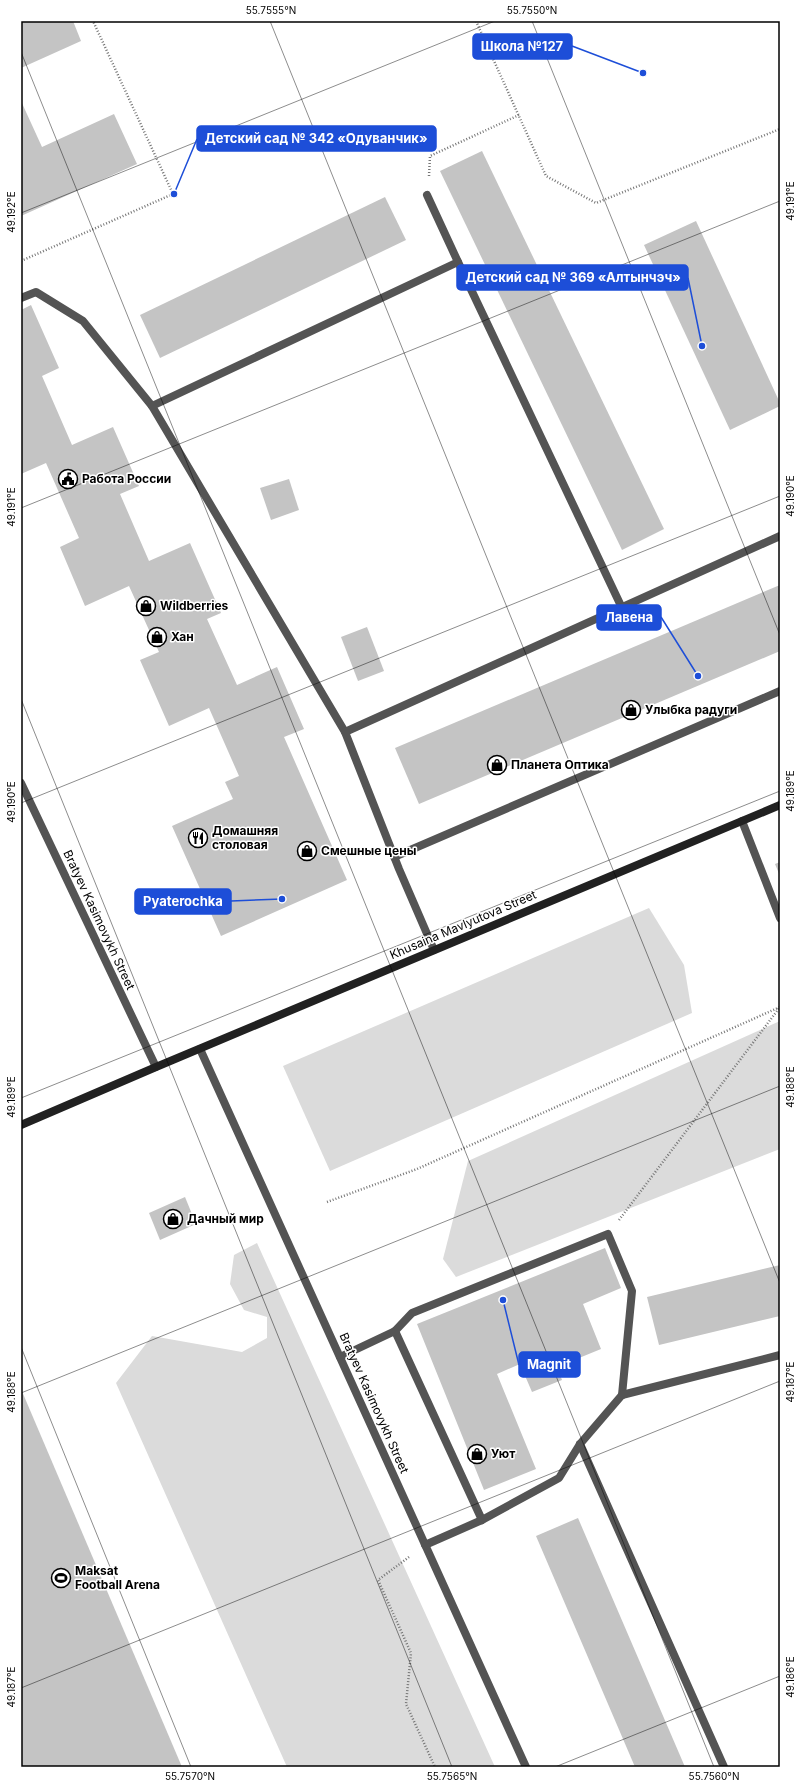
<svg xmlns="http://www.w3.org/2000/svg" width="801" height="1788" font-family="Inter,sans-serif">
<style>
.green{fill:#dbdbdb}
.building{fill:#c4c4c4}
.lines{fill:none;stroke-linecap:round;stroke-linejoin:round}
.path{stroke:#767676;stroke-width:2.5;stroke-dasharray:1 2;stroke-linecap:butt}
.lane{stroke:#545454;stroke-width:8}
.street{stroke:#545454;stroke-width:8}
.secondary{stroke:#212121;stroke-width:8}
.ticks{fill:none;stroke:#000;stroke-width:1;stroke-opacity:0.45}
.labels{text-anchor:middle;stroke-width:3;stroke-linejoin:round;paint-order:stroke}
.poi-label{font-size:12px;font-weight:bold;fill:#000;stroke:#fff;text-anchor:start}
.street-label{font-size:12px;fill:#000;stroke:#fff}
.leader{fill:none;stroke:#1d4ed8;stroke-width:1.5}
.callout-dot{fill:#1d4ed8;stroke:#fff;stroke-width:1.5}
.callout{fill:#1d4ed8;stroke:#1d4ed8;stroke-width:1.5}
.callout-label{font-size:13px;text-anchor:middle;font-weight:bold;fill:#fff}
.neatline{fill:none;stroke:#000;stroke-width:1.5}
.ticks-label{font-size:10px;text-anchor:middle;fill:#000}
</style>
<rect width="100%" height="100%" fill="#fff"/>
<g class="green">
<polygon points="649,908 684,965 692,1013 330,1171 283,1066"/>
<polygon points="780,1021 780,1149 456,1277 443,1259 468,1161"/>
<polygon points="257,1243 495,1767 287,1767 116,1383 152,1336 242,1352 267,1338 267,1317 244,1310 230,1284 234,1255"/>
</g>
<g class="building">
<polygon points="21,21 73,21 81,41 21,68"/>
<polygon points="21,101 42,147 114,114 137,164 21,216"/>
<polygon points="482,151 664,529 622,550 440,171"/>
<polygon points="385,197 406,240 160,358 140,315"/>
<polygon points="696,221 780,403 780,406 730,430 644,245"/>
<polygon points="31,305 59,368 42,376 72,445 113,427 139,486 120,494 149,561 190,543 221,613 207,619 237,685 277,667 304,729 284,737 347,880 221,936 172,826 233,799 225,782 239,776 209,708 169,726 140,660 159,652 129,586 85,606 60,547 79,538 46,463 21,474 21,310"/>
<polygon points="289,479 299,510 271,520 260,488"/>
<polygon points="780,585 780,651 419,804 395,748"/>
<polygon points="367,627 384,671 358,681 341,637"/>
<polygon points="780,862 780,876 775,864"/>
<polygon points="185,1197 196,1224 160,1240 149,1213"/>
<polygon points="605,1248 621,1288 583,1304 601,1349 557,1367 562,1380 532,1392 520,1364 497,1374 536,1469 484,1490 417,1324"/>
<polygon points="780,1265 780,1316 659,1345 647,1297"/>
<polygon points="21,1389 182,1767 21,1767"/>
<polygon points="578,1518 596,1560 685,1767 635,1767 536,1536"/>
</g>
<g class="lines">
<g class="path">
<polyline points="476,21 546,176 596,203 780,129"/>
<polyline points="429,176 430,156 519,115"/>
<polyline points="21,261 173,194 93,21"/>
<polyline points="327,1202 417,1169 780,1007"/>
<polyline points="619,1220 780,1007"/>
<polyline points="409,1557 378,1580 411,1653 406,1704 435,1767"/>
</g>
<g class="lane">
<polyline points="427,195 458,262"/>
<polyline points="21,298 36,292 83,321 152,406"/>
<polyline points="345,732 152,406 458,262 622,608"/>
<polyline points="742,821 780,918"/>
<polyline points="394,857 780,691"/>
<polyline points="434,950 399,869 345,732 780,536"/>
<polyline points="395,1331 482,1520"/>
<polyline points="340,1357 395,1331 412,1313 608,1234 632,1291 622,1395"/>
<polyline points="580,1444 724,1767"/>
<polyline points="425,1545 482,1520 559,1478 580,1444 622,1395 780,1355"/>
</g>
<g class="street">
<polyline points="21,783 156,1067"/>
<polyline points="200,1049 526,1767"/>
</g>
<polyline class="secondary" points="21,1125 156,1067 780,805"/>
</g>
<path class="ticks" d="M270,21L780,1283M532,21L780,635M21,52L714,1767M21,213L495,21M21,508L780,201M21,699L452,1767M21,803L780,496M21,1098L780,791M21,1347L191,1767M21,1393L780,1086M21,1688L780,1381M555,1767L780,1676"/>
<defs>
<g id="civic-ring" transform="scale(1)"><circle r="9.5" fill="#fff" stroke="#000" stroke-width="1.5"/><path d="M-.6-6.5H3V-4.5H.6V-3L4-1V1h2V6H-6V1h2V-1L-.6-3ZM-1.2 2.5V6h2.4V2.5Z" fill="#000"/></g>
<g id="shop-ring" transform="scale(1)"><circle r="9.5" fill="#fff" stroke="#000" stroke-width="1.5"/><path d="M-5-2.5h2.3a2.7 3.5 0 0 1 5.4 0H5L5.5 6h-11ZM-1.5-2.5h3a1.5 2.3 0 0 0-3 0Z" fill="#000"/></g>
<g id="restaurant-ring" transform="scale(1)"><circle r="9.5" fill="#fff" stroke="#000" stroke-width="1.5"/><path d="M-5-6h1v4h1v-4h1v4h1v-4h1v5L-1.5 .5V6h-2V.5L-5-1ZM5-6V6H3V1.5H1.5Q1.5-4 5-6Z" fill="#000"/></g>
<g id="stadium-ring" transform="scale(1)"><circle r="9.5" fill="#fff" stroke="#000" stroke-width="1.5"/><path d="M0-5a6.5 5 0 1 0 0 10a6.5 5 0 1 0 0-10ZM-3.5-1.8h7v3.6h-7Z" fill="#000"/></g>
</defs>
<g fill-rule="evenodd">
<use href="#civic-ring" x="68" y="479"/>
<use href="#shop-ring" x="146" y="606"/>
<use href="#shop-ring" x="157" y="637"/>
<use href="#shop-ring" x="631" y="710"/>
<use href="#shop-ring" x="497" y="765"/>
<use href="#restaurant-ring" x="198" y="838"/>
<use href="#shop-ring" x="307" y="851"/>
<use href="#shop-ring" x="173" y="1219"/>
<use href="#shop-ring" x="477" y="1454"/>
<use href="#stadium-ring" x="61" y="1578"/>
</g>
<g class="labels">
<g class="poi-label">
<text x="82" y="483">Работа России</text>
<text x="160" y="610">Wildberries</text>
<text x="171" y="641">Хан</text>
<text x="645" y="714">Улыбка радуги</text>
<text x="511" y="769">Планета Оптика</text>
<text x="212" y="835">Домашняя<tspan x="212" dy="14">столовая</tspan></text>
<text x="321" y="855">Смешные цены</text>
<text x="187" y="1223">Дачный мир</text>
<text x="491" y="1458">Уют</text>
<text x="75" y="1575">Maksat<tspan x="75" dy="14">Football Arena</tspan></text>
</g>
<g class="street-label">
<text transform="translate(99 920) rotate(65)" y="4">Bratyev Kasimovykh Street</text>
<text transform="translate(463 925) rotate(-23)" y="4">Khusaina Mavlyutova Street</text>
<text transform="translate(374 1403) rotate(66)" y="4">Bratyev Kasimovykh Street</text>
</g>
</g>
<path class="leader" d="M643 73L572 46M174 194L197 139M702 346L688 278M698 676L661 617M282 899L231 901M503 1300L519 1365"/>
<g class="callout-dot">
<circle cx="643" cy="73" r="4"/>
<circle cx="174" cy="194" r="4"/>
<circle cx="702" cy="346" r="4"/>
<circle cx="698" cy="676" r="4"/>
<circle cx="282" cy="899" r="4"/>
<circle cx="503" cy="1300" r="4"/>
</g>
<g class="callout">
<rect x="473" y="34" width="99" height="25" rx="4"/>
<rect x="197" y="126" width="239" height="25" rx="4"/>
<rect x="457" y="265" width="231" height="25" rx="4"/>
<rect x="597" y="605" width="64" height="25" rx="4"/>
<rect x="135" y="889" width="96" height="25" rx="4"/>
<rect x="519" y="1352" width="61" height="25" rx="4"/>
</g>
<g class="callout-label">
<text x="522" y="51">Школа №127</text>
<text x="316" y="143">Детский сад № 342 «Одуванчик»</text>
<text x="573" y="282">Детский сад № 369 «Алтынчэч»</text>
<text x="629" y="622">Лавена</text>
<text x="183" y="906">Pyaterochka</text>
<text x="549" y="1369">Magnit</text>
</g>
<rect width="801" height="1788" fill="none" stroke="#ffffff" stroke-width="44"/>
<rect x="22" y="22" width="757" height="1744" class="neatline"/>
<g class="ticks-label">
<text x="271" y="14">55.7555°N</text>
<text x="532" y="14">55.7550°N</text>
<text transform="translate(790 201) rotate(-90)" y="4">49.191°E</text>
<text transform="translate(11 212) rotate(-90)" y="4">49.192°E</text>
<text transform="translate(790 496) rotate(-90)" y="4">49.190°E</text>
<text transform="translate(11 507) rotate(-90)" y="4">49.191°E</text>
<text transform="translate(790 791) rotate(-90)" y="4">49.189°E</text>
<text transform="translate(11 802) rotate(-90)" y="4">49.190°E</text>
<text transform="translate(790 1087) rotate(-90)" y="4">49.188°E</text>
<text transform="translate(11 1097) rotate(-90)" y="4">49.189°E</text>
<text transform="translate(790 1382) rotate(-90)" y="4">49.187°E</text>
<text transform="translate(11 1392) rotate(-90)" y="4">49.188°E</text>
<text transform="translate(790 1677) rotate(-90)" y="4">49.186°E</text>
<text transform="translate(11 1687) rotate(-90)" y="4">49.187°E</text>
<text x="190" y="1780">55.7570°N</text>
<text x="452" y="1780">55.7565°N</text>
<text x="714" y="1780">55.7560°N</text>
</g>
</svg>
